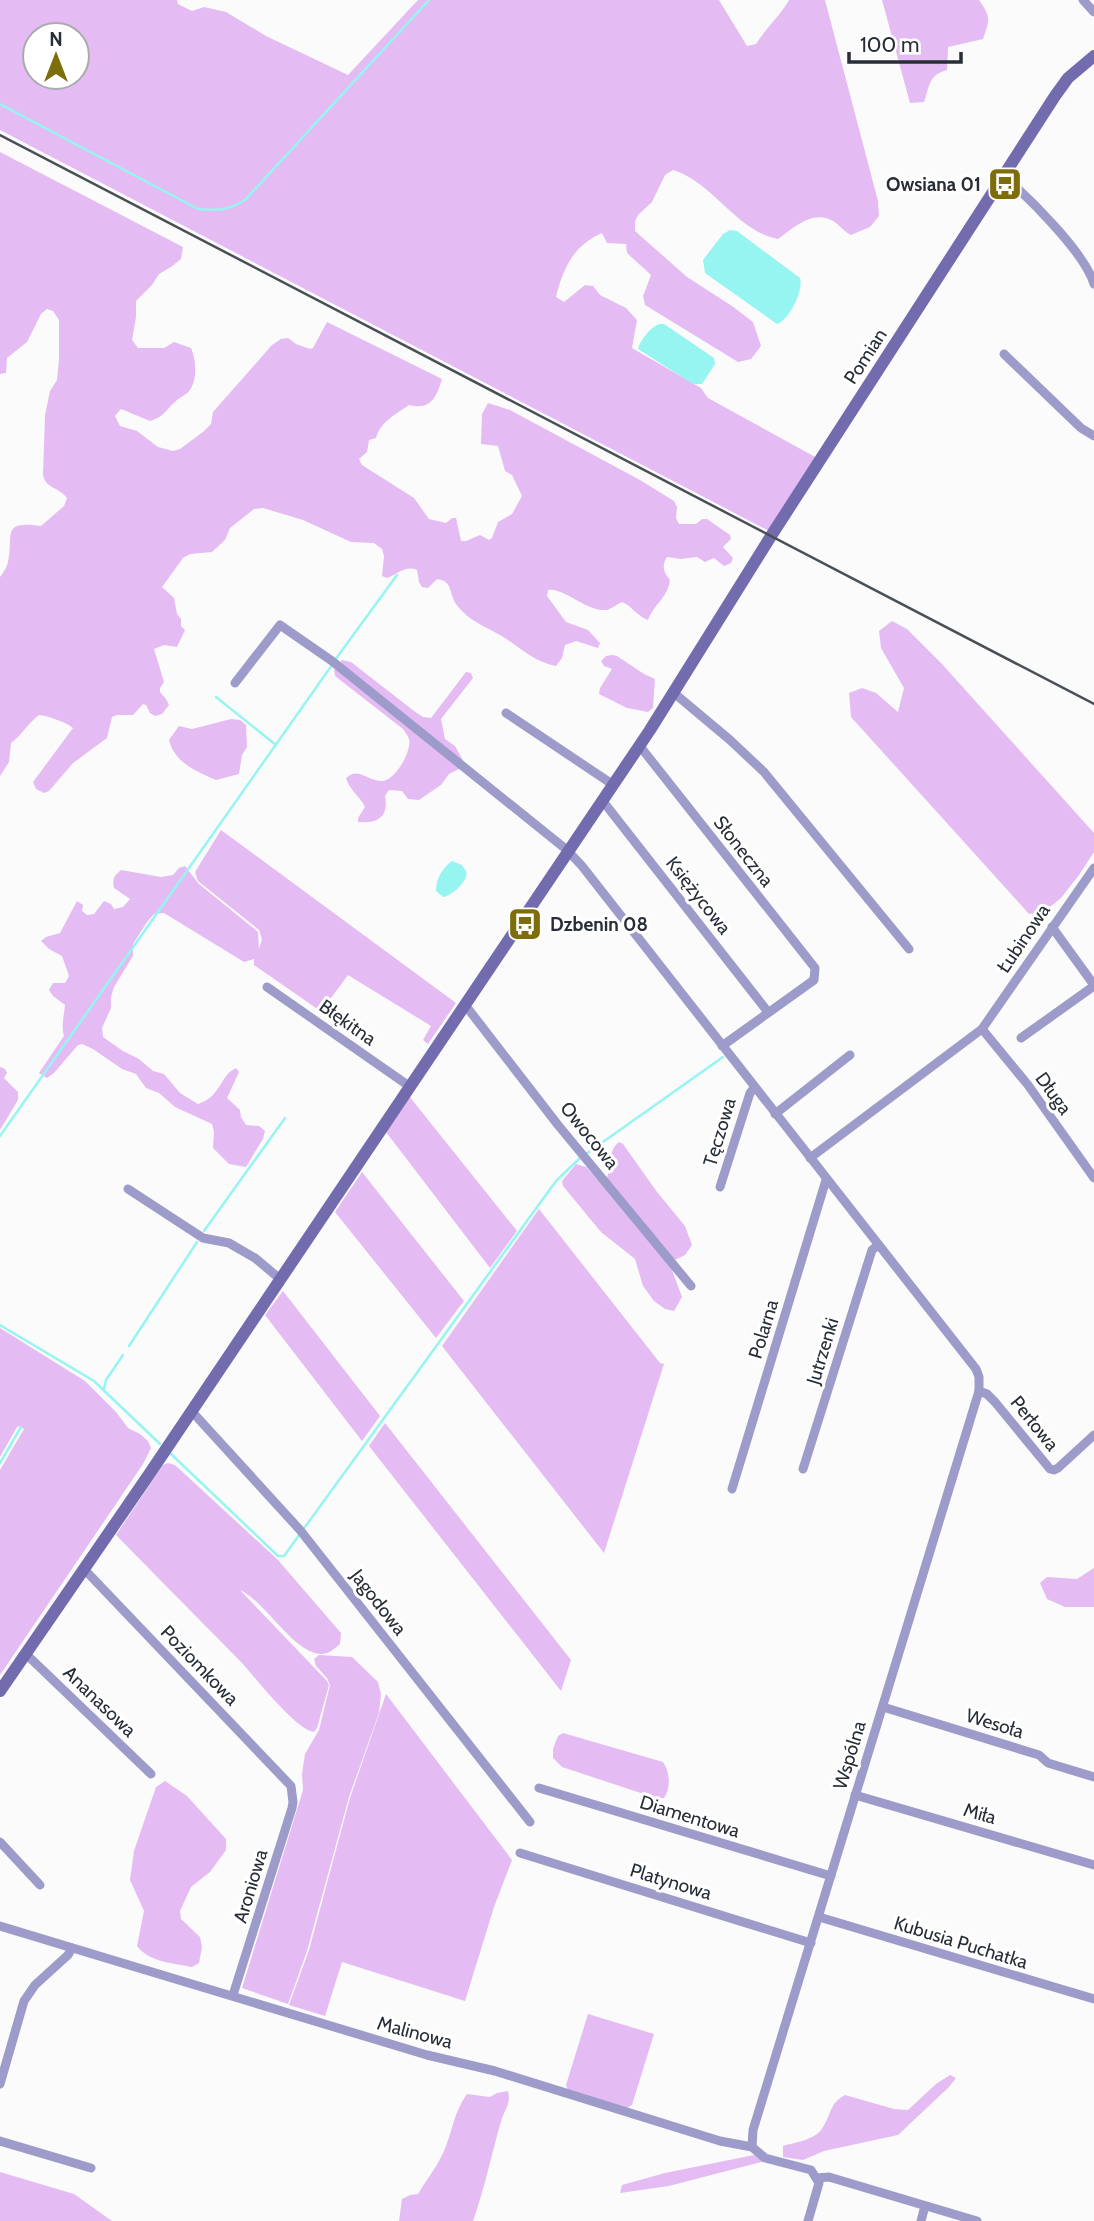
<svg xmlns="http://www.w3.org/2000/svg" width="1094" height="2221" font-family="Cabin,sans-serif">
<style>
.green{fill:#e5bbf3;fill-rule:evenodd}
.water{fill:#96f4f1}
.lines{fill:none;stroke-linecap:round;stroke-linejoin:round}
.stream{stroke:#96f4f1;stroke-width:2.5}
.street{stroke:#9d9bca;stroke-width:9}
.secondary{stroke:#726caf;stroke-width:12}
.rail{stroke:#494f56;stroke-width:2.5}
.labels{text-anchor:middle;stroke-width:6;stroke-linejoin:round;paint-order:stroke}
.poi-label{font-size:19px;font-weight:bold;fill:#272e37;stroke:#fff;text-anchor:end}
.street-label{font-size:19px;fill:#272e37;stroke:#fff}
</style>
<rect width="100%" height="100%" fill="#fbfbfb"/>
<g class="green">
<path d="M0,0H177L178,4L192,11L204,7L226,12L266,36L348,75L418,0H719L747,46L756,44C766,28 780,16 789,0H825L878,201L879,216L870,227L851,235C843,231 840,225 833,221C813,209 793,228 778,239C736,231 713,182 673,170L665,175L652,202L638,215L635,221V231L687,277L732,306L753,322L761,346L751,359L738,362L645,305L643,296L651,275L627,253L626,244L607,243L602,233C574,245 563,268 556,297L564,302L585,285L593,286L600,295L626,308L637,320L632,348L701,388L708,398L817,458L769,531L0,130ZM35,35H77V77H35Z"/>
<path d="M882,0H979C991,17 990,20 983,39L948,47L947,70C928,75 930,86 924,102L910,103Z"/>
<path d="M0,152L183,247L181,259L171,267L159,274L152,285L136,301V317L132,340L138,348H164L174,342L191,348C196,360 198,380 189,391C186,395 180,397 176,401C165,410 166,416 150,421L121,409L115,416L120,426L137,431L158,447L173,451L180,449L203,432L211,424L213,412L272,345L281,339L288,338L296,344L310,349L313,348L327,322L442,379C436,399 430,410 409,405C395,415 381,421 376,438L369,440L367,452L359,459L362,465L414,498L429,519L446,523L452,518H456L461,541H466L480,535L489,540L492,538L498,522L512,514L522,496L512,475L505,471L498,446L481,444L482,414L488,403L510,410L640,480L674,501L677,507L676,518L679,524H696L702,519H707L730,535L731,539L723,547L733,558L731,563L724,566L714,558L705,562L697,557L681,559L667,557C661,566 664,573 670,580C667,599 654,604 648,620C638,617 632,606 622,602C617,604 611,609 607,610C586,612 564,587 548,590L547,596L566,622L588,630L600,643L598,648L576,641L565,645L562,658L556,666C536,662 524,651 508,640C495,631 478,625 466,615C462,611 454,603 453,598C449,587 450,581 437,579L428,588L422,587L419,582L417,570C405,565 397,575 387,578L382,576L384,556L382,549L374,543L351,542L303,520L263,508L254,509L230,528L225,540L212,552L190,554L183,558L162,587L174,598L177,614L181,619V626L185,630L177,647L164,645L154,649L164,682L160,688V692L166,699L169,705L162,714L155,716L150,713L146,705L143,704L133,715H117L112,717L107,738L73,763L49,791L44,793L36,789L33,782L73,728C66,722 48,716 39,715C28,723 22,735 11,743L9,762L0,776V577C3,573 7,567 8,562C14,535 0,520 41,526L64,506L67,498C59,487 46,489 43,475L45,415L50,391L57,380L59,359V320L53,311L47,309L41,314L27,342L7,358L6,373L0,374Z"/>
<polygon points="892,621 907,629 942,664 1094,833 1094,852 1079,875 1061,898 1045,911 1029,914 851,717 849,693 862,688 876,693 898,712 904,688 881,648 879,631"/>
<polygon points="612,655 617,656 644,674 655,679 653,708 648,712 627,708 599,694 600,688 612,669 604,666 601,661 606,656"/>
<path d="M342,660L351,662L414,711L423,717L431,718L466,672L471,673L473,678L441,719L445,739L455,746L464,762L459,769L449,774L441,785L419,800L408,799L402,791L389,790L385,796C389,817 378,824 358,822V818L365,807C359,795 350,791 346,778C359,766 368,782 383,781C396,779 412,751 409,739C408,736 405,732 403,729L335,676L334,670Z"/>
<path d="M231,719L240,720L246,725L247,747L242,755L239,774L216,780C197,772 174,762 169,740L179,726L192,729Z"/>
<path d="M221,830L456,1003L428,1044L423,1040L431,1026L348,975L323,1009L316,1008L254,965V959L244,962L164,913L154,914L147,922L133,944V956L114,987L111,997V1008L102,1028L103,1037L123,1051L139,1059L153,1071L164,1074L180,1093L198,1104C222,1096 219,1076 236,1068L239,1072L227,1098L240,1110L241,1117L246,1125L259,1126L265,1131L263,1139L246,1167L229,1164L213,1148L214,1132L212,1124L175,1107L159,1093L146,1088L136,1074L122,1069L93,1049L82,1044L78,1045L54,1073L47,1078L39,1073L64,1036C61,1025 64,1016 65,1005L53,996L49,990L53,983H65L69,976L62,956L49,949L41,941L46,937L60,933L77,901L83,905L82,911L87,915L94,914L104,901L111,904L114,909L123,907L130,899L114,888C112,879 114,876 121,870L161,877L173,875L179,868L185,866L199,884L258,932L259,949L262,939L259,930L198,881L195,872Z"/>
<polygon points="0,1067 5,1069 7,1073 4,1078 18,1092 18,1100 0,1130"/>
<polygon points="409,1096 517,1231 490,1268 386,1132"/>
<path d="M619,1142L623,1144L657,1192L685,1226L692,1245L685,1255L675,1260L672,1270L682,1297L674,1311L665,1309L654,1301L643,1286L635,1259L601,1232L563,1186L562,1181L576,1164L586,1167L598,1180H606C612,1167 607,1151 619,1142Z"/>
<polygon points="362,1172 464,1301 436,1338 335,1212"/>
<polygon points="539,1209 660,1363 664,1364 604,1553 442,1346"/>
<polygon points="283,1291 380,1416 362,1441 265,1315"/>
<polygon points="0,1328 85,1381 116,1412 128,1428 140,1434 148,1441 151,1448 143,1464 0,1675 0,1470 24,1429 20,1426 17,1427 0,1457"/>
<polygon points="385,1423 571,1660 561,1691 369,1446"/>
<path d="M168,1463L175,1465L278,1560L341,1633L340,1644C334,1649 329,1654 321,1654C294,1654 265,1601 240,1590L327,1681L329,1685L317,1728L314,1732C295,1729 255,1677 241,1662C199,1619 157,1577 116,1535L163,1465Z"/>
<polygon points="1094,1568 1094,1607 1065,1607 1047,1599 1040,1583 1047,1577 1077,1579"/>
<polygon points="319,1655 352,1657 378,1682 381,1694 379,1713 349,1797 307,1951 288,2004 242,1988 303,1790 302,1774 305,1754 319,1730 330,1685 327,1678 316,1666 314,1659"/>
<polygon points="386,1694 512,1860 494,1907 465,2001 342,1962 325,2016 289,2005 309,1950 350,1798"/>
<path d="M563,1733L663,1762C670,1772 671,1788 664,1798H656L562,1767L553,1758V1749L558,1736Z"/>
<path d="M165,1781L187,1796L226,1839V1850L210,1872L191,1887L180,1911L181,1919L200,1937L202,1947L199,1963L192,1967C172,1963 149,1962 137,1946L144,1911L130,1880L134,1851L156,1787Z"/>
<polygon points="588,2014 654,2034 632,2105 627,2108 568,2090 566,2085"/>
<path d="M950,2075L956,2078L949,2087L898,2135L824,2151L803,2160L783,2157V2146C796,2142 816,2140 823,2127C832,2113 829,2104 845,2095L894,2109L908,2110L936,2084Z"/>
<path d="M508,2091C511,2102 506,2108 502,2118C492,2152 485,2187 473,2221H399L402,2199L410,2195L418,2194C427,2179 440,2163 446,2146C454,2125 454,2113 467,2094L490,2097L497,2093Z"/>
<polygon points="754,2155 765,2161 669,2186 620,2193 622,2185 665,2173"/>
<polygon points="0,2172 74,2194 112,2221 0,2221"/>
</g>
<g class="water">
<path d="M730,230L737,231L800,278C804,290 789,320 777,324L705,273L703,260L723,234Z"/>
<path d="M659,324H664L714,358L715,364L702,384H693L638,349C640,340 650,328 659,324Z"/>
<path d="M452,861L462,865C465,870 468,872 466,877C463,885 451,896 443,897L436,891C436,879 442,868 452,861Z"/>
</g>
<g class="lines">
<g class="stream">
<path d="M0,104L198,209C217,211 229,210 245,200L429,0"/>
<polyline points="335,660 397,575"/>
<polyline points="216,697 276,745"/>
<polyline points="0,1136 332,665"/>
<polyline points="586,1154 723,1057"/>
<polyline points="204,1231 285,1118"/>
<polyline points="0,1325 94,1381 160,1444"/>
<polyline points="129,1346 197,1242"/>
<polyline points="104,1389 106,1380 123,1355"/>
<polyline points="170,1453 278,1556 284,1556 556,1181 580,1158"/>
<polyline points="0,1463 21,1427"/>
</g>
<g class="street">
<polyline points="1083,0 1094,12"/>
<path d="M1004,176C1029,198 1085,253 1094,284"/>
<polyline points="1004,354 1081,428 1094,436"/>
<polyline points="235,683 280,625 332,661 567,850 582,866 976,1369 979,1377 979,1391 753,2130 752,2147"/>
<polyline points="674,693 730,740 764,772 909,949"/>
<polyline points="506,713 612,784"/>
<polyline points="639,745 815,968 814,980 722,1046"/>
<polyline points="602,800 768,1012"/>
<polyline points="1052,927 1094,985"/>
<polyline points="267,987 409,1086"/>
<polyline points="463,1006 469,1010 558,1125 691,1286"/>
<polyline points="982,1029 1028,1085 1094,1178"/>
<polyline points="1021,1038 1094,986"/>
<polyline points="775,1114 850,1055"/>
<polyline points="810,1158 982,1029 1094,868"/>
<polyline points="720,1187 750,1093 754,1088"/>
<polyline points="128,1189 203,1238 229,1243 255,1258 280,1279"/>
<polyline points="979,1391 987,1394 995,1402 1050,1469 1054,1470 1058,1468 1094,1435"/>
<polyline points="190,1412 196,1416 300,1530 530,1822"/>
<polyline points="803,1469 872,1250 877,1246"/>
<polyline points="732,1489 826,1180"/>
<polyline points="84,1569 291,1786 293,1802 292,1808 233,1995"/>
<polyline points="26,1654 151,1774"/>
<polyline points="883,1707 1039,1755 1048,1763 1094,1777"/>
<polyline points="539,1788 831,1876"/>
<polyline points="855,1795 1094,1865"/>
<polyline points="0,1842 40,1885"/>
<polyline points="520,1853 811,1943"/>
<polyline points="819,1917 1094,1999"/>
<polyline points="0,1926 427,2055 495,2071 720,2141 752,2147 765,2158 811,2170 819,2183 808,2221"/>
<polyline points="0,2084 24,2001 35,1985 68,1955 72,1948"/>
<polyline points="0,2141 91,2168"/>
<polyline points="817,2178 829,2177 977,2221"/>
<polyline points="921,2221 925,2206"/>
</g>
<polyline class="secondary" points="0,1691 148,1476 650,730 771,536 1055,96 1068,78 1094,56"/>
<polyline class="rail" points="0,135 1094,704"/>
</g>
<defs>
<g id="bus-square" transform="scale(1.75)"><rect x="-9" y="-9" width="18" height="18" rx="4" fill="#7d6e0b" stroke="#fff"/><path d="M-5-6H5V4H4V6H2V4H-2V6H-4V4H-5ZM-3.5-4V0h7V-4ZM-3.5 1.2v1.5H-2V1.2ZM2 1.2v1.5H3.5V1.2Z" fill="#fff"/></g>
</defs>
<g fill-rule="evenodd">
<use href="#bus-square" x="1005" y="184"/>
<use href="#bus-square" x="525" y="924"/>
</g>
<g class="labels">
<g class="poi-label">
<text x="981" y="191">Owsiana 01</text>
<text x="550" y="931" text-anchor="start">Dzbenin 08</text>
</g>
<g class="street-label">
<text transform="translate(865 356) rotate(-57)" y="7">Pomian</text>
<text transform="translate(744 851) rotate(52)" y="7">Słoneczna</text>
<text transform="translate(699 895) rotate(52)" y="7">Księżycowa</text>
<text transform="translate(1023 938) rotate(-56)" y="7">Łubinowa</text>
<text transform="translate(348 1022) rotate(35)" y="7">Błękitna</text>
<text transform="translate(1054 1093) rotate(54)" y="7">Długa</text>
<text transform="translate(719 1132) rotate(-73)" y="7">Tęczowa</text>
<text transform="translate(590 1135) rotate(51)" y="7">Owocowa</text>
<text transform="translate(763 1329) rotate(-73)" y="7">Polarna</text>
<text transform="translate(822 1351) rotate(-73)" y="7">Jutrzenki</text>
<text transform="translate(1035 1423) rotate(51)" y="7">Perłowa</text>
<text transform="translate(379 1602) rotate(52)" y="7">Jagodowa</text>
<text transform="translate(200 1665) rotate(46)" y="7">Poziomkowa</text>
<text transform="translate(100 1701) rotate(44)" y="7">Ananasowa</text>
<text transform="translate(995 1723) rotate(17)" y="7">Wesoła</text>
<text transform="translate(849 1755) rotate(-73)" y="7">Wspólna</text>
<text transform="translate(980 1813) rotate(16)" y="7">Miła</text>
<text transform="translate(690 1816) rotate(17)" y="7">Diamentowa</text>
<text transform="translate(671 1881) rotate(17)" y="7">Platynowa</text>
<text transform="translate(250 1886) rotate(-73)" y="7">Aroniowa</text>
<text transform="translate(961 1942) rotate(17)" y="7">Kubusia Puchatka</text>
<text transform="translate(415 2032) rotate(15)" y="7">Malinowa</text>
</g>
</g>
<g transform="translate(56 56)"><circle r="33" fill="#ffffff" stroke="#a9abaf" stroke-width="2"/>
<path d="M0-5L12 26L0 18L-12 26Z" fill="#7d6e0b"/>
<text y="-10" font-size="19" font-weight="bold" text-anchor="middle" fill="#272e37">N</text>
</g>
<path d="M849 52v10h112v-10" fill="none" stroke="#272e37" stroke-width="3.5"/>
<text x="860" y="52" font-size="21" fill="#272e37" stroke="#ffffff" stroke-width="5" paint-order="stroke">100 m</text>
</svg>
